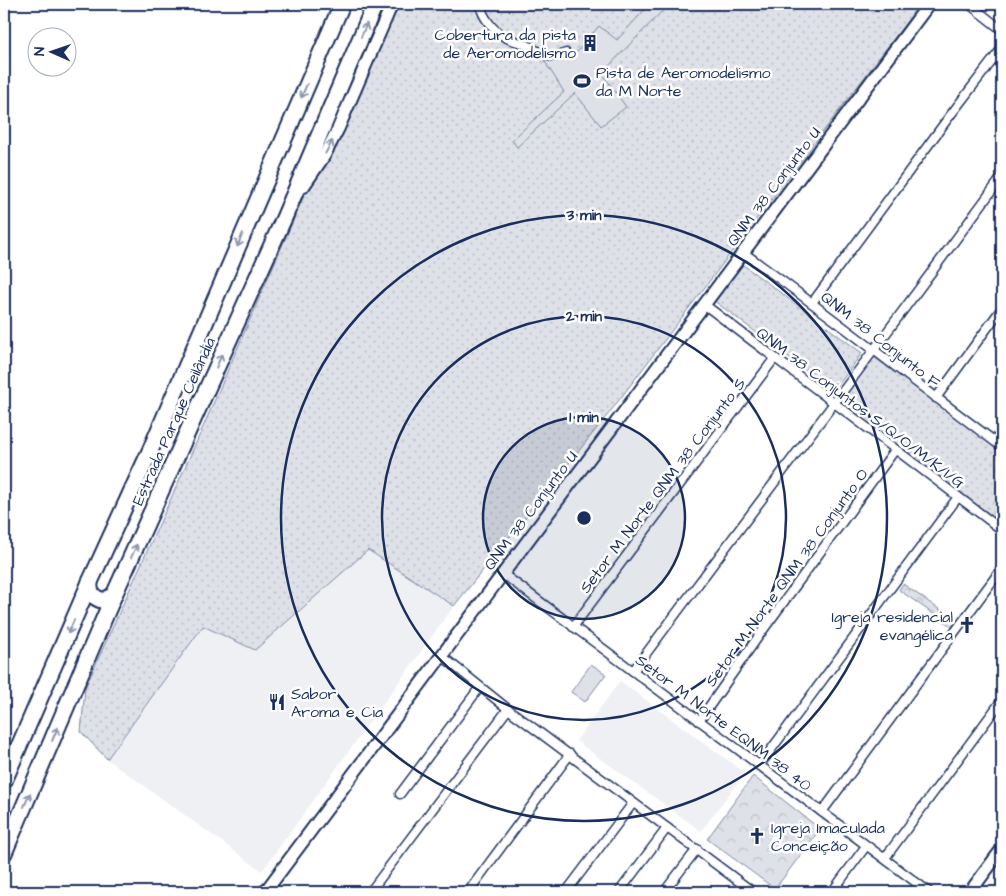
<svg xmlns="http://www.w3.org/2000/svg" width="1006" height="896" font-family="'Architects Daughter',sans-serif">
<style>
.built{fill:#eff0f4}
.grass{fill:url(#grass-dots);stroke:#7c88a2}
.park{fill:url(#park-crowns);stroke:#7c88a2}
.pitch{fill:#dee1e7;stroke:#7c88a2}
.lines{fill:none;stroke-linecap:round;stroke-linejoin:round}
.street-casing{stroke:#1b2f5e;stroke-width:11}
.secondary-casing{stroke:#1b2f5e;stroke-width:15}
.highway-casing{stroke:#1b2f5e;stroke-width:19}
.street{stroke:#fff;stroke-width:8}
.secondary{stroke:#fff;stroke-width:11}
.highway{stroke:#fff;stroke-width:15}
.oneway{stroke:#8d97ae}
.ring{fill:none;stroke:#1b2f5e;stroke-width:2.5}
.labels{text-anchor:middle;stroke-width:5;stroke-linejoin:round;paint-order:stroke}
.poi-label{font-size:16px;fill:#1b2f5e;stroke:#fff;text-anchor:start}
.street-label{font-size:16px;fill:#1b2f5e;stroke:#fff}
.centre{fill:#1b2f5e;stroke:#fff;stroke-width:2.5}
.ring-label{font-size:15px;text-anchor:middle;font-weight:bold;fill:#1b2f5e;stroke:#fff;stroke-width:5;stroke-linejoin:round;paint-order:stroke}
</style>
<defs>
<pattern id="grass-dots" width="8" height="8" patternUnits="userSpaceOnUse" patternTransform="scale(1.25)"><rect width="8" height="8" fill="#dee1e7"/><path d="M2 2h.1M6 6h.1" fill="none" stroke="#bec1c9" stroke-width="1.8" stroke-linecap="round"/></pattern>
<pattern id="park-crowns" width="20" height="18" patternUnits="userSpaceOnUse" patternTransform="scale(1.25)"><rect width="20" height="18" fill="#dee1e7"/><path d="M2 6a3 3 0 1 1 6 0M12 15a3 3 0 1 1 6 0" fill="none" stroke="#bec1c9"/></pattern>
</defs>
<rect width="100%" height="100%" fill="#fff"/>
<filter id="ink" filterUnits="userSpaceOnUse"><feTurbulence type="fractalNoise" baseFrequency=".02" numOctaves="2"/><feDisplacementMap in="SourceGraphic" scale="10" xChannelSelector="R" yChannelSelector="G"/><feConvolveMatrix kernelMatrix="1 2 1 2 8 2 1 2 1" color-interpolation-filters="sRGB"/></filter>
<g filter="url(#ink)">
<g class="built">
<polygon points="368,550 454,606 262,871 107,759 203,626 255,650"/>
<polygon points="620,681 745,773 701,831 576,741"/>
</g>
<g class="grass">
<polygon points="396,4 920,4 610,412 454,606 368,550 255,650 203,626 107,759 81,732 85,688 196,443 310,182"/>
<polygon points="742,264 862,353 834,391 713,300"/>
<polygon points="874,357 1002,452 1002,524 841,402"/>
</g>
<g class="park">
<polygon points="903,584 956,621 952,627 899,590"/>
<polygon points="753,776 820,829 775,889 707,839"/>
</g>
<g class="pitch">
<polygon points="650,4 669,4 602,73 626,107 601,126 575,93 517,147 512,140 564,92 544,60 563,58 575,51 577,52 599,26 617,40"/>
<polygon points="591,664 606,674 585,702 571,692"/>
</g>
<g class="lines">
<g class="street-casing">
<g id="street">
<path d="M480,4C482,16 493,31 505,37C512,41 520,42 527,45C543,53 546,61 566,53L568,55"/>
<polyline points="969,4 1002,30"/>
<path d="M744,253C831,316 916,383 1002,447"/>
<polyline points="812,303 949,117 1002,48"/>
<polyline points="705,305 1002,530"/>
<polyline points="936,398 1002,308"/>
<polyline points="503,574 929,892"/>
<polyline points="573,627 774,359"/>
<polyline points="442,656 508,709 753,892"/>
<polyline points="633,671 873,351 1002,177"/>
<polyline points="699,721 758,637 895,450"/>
<polyline points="759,766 958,497"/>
<polyline points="400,794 480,687"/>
<polyline points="822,812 1002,568"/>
<polyline points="885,858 1002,700"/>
<polyline points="370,892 508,709"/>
<polyline points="468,892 570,754"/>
<polyline points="566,892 633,803"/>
<polyline points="619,892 667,828"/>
<polyline points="664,892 697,849"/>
<polyline points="832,892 866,846"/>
</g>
</g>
<g class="secondary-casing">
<g id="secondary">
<polyline points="303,187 324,156 338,129 392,4"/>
<polyline points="265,892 929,4"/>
<polyline points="970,892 1002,849"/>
</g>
</g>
<g class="highway-casing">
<g id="highway">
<path d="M90,582C89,593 93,598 104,601L114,595"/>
<polyline points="4,781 90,582 150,451 342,4"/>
<polyline points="4,853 114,595 284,218 375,4"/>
</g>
</g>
<use href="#street" class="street"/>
<use href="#secondary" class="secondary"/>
<use href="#highway" class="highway"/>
</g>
<defs><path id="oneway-shaft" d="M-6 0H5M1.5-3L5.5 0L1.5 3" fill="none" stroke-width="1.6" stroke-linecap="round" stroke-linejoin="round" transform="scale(1.25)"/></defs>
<g class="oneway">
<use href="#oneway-shaft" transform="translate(364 30) rotate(-67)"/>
<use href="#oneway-shaft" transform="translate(304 91) rotate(113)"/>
<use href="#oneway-shaft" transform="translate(329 147) rotate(-61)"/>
<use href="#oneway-shaft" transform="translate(240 240) rotate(113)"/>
<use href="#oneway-shaft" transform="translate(219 361) rotate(-67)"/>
<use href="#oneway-shaft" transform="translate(134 551) rotate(-66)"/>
<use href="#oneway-shaft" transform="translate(71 627) rotate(114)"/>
<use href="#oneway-shaft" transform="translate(55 734) rotate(-67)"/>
<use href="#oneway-shaft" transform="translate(27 800) rotate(-66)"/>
</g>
</g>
<circle cx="584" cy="518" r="101" fill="#1b2f5e" fill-opacity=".12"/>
<g class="ring">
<circle cx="584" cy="518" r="101"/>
<circle cx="584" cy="518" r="202"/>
<circle cx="584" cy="518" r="303"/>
</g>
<defs>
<g id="building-bare" transform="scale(1.35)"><path d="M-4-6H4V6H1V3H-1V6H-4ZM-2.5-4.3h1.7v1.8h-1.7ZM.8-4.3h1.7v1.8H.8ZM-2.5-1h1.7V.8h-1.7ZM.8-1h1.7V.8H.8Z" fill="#1b2f5e" stroke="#fff" stroke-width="2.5" paint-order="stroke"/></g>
<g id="stadium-bare" transform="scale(1.35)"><path d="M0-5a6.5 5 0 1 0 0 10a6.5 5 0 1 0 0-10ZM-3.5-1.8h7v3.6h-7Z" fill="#1b2f5e" stroke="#fff" stroke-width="2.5" paint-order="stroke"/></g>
<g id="church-bare" transform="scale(1.35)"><path d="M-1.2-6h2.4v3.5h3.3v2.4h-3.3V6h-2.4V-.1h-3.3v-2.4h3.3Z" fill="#1b2f5e" stroke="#fff" stroke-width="2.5" paint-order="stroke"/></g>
<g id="restaurant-bare" transform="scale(1.35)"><path d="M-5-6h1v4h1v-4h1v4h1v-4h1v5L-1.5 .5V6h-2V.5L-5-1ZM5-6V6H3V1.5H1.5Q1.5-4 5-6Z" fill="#1b2f5e" stroke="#fff" stroke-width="2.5" paint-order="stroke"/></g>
</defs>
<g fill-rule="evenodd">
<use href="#building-bare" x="590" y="43"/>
<use href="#stadium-bare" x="582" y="81"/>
<use href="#church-bare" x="967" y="625"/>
<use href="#restaurant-bare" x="277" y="702"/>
<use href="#church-bare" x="757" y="836"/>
</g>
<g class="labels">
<g class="poi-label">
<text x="576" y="40" text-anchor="end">Cobertura da pista<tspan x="576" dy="18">de Aeromodelismo</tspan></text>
<text x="596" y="78">Pista de Aeromodelismo<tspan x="596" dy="18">da M Norte</tspan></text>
<text x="953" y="622" text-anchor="end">Igreja residencial<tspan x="953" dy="18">evangélica</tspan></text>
<text x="291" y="699">Sabor<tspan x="291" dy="18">Aroma e Cia</tspan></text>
<text x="771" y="833">Igreja Imaculada<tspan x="771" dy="18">Conceição</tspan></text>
</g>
<g class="street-label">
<text transform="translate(773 186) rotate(-53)" y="6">QNM 38 Conjunto U</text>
<text transform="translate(881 339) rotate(38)" y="6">QNM 38 Conjunto F</text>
<text transform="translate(861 407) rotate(37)" y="6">QNM 38 Conjuntos S/Q/O/M/K/I/G</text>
<text transform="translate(173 421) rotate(-66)" y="6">Estrada Parque Ceilândia</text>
<text transform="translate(662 485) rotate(-53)" y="6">Setor M Norte QNM 38 Conjunto S</text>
<text transform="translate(530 510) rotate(-53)" y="6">QNM 38 Conjunto U</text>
<text transform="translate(786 577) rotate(-54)" y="6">Setor M Norte QNM 38 Conjunto O</text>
<text transform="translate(724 722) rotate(37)" y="6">Setor M Norte EQNM 38 40</text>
</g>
</g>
<circle cx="584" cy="518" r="8" class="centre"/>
<g class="ring-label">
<text x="584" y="220">3 min</text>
<text x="584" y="321">2 min</text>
<text x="584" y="422">1 min</text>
</g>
<rect width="1006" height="896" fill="none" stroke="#fff" stroke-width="20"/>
<rect x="10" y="10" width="986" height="876" fill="none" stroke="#1b2f5e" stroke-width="2" filter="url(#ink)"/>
<g transform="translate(52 52) rotate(272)"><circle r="24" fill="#ffffff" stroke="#a4acbf"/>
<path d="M0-4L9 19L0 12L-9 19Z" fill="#1b2f5e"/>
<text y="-8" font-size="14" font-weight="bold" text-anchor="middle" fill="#1b2f5e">N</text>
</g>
</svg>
